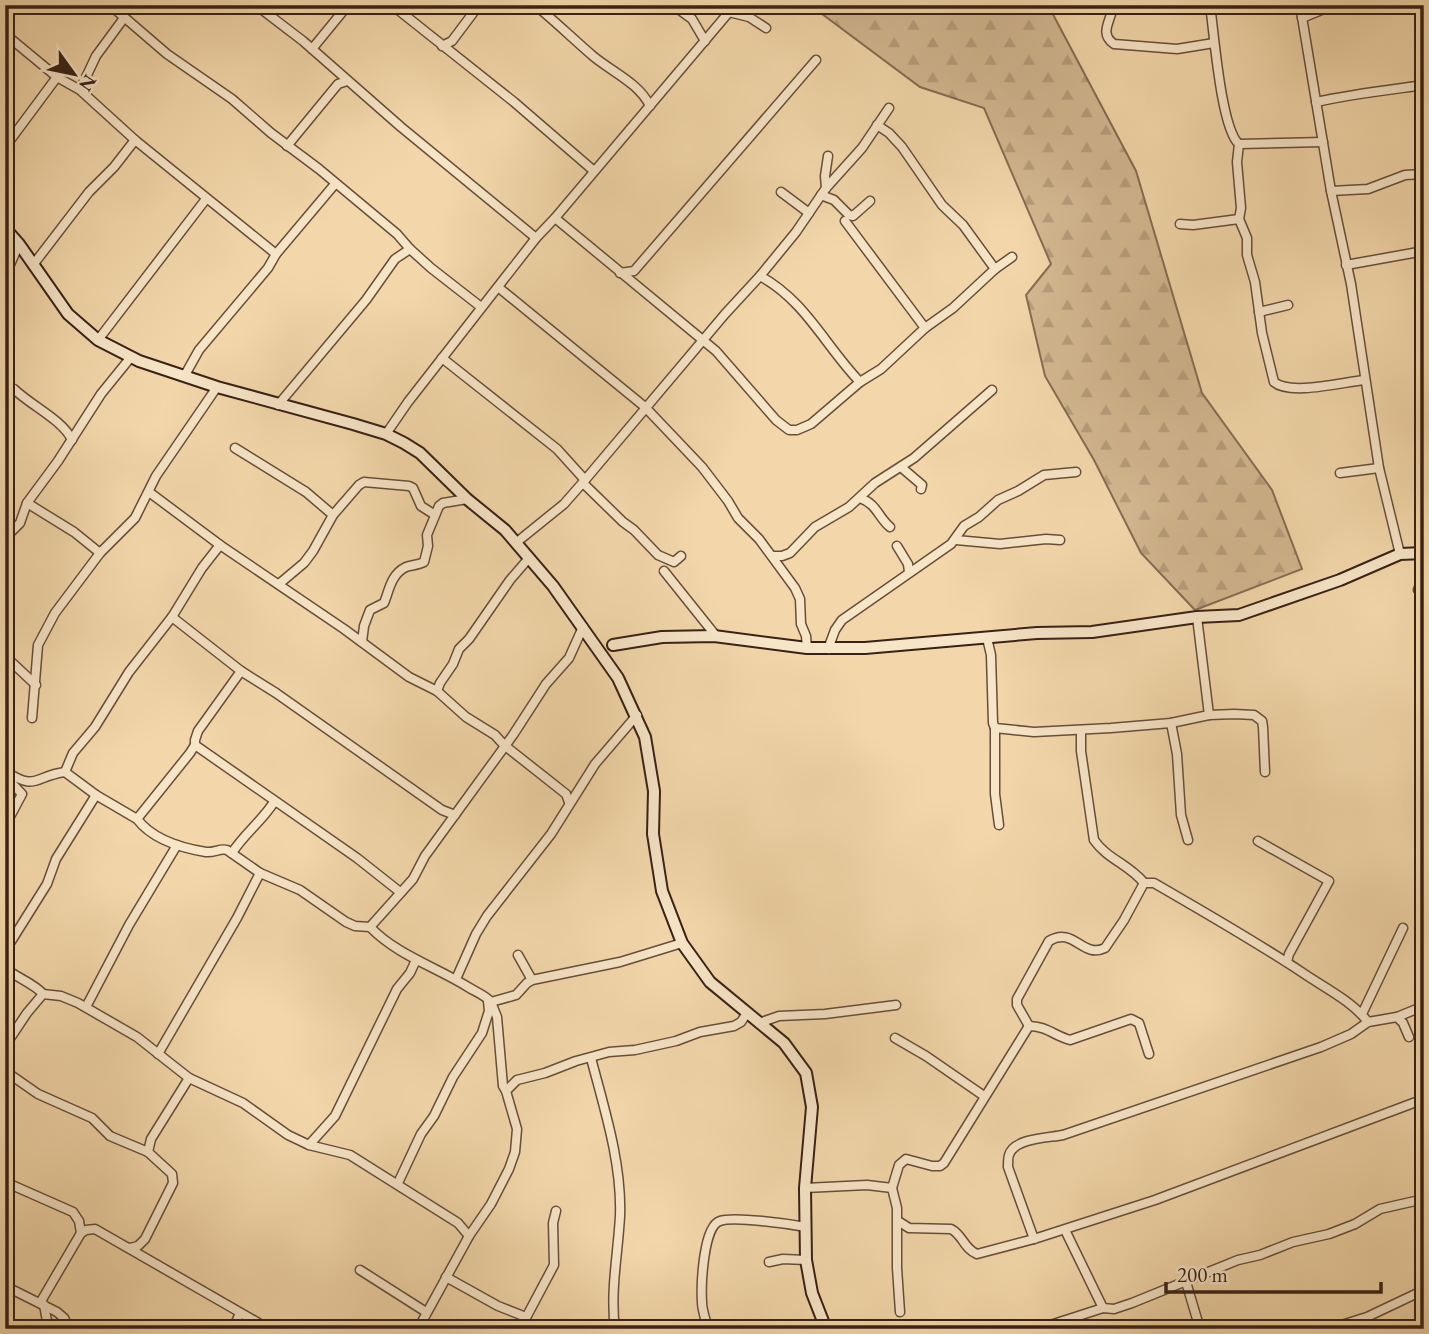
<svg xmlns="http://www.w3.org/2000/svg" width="1429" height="1334" font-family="'EB Garamond',serif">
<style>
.forest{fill:url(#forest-firs);stroke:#866c54;stroke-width:2}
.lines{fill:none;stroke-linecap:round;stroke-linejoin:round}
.street-casing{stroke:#674e3b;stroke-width:11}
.secondary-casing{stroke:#382116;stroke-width:14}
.street{stroke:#f7e5c8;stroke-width:8}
.secondary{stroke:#f7e5c8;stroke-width:10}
</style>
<defs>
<pattern id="forest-firs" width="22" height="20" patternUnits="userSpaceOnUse" patternTransform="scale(1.75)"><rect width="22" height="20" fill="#d3b891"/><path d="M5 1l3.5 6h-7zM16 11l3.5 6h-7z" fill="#b69e7c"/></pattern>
</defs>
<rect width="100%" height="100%" fill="#f3d7aa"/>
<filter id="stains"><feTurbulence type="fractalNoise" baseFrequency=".00286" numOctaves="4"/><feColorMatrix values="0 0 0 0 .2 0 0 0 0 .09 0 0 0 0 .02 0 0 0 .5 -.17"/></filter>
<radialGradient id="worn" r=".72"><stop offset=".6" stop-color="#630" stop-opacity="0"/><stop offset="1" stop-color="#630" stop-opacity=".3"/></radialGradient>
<polygon class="forest" points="810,5 1048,5 1136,171 1202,393 1272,490 1302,569 1195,610 1141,553 1094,460 1045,376 1026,295 1051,264 984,108 920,87"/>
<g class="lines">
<g class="street-casing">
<g id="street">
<polyline points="110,5 167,54 232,99 271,133 319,169 397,234 410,249 431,268 481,307"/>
<polyline points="256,5 303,41 401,127 536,238"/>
<polyline points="392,5 514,102 594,171"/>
<path d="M535,5C555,21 573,39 593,56C612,72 639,83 650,106"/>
<polyline points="673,5 692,19 705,41"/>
<path d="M1113,5C1112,20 1098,33 1114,44L1177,49L1214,43"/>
<path d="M1210,5C1214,32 1221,129 1239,144L1237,162L1241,208L1239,219L1247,238V255L1255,282L1262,333L1274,382C1290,396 1343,382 1365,380"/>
<polyline points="1300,5 1331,191 1351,284 1379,468 1400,554"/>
<polyline points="729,12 749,17 766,28"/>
<polyline points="1302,18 1334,5"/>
<polyline points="5,34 57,77 80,90 135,140 276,254 268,268 199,350 185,375"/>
<polyline points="442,46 452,41 479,5"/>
<polyline points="312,49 348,5"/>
<polyline points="80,90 96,56 124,18"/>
<path d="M1316,102C1352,94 1388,90 1424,85"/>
<polyline points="877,125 889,133 902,147 942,205 963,225 995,269"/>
<polyline points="1239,144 1323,142"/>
<polyline points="287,146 338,84 347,81"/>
<polyline points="5,147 57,77"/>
<polyline points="826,188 825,176 828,156"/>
<polyline points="1331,191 1368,189 1405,175 1424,174"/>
<polyline points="781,192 809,213"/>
<polyline points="821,195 834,200 849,215 853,216 870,201"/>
<polyline points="555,218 716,351 776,420 789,430 797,430 811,424 860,382 881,369 925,328 953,308 995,269 1012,257"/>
<polyline points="845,221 925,328"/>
<polyline points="1180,224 1193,225 1239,219"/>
<polyline points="276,254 335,184"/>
<polyline points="33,265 89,192 114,167 135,140"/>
<polyline points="1346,265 1424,251"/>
<polyline points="620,273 634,271 816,60"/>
<polyline points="5,276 19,244"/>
<path d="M760,276C805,300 826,347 860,382"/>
<polyline points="498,287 645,407 702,467 728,501 738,518 759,539 795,588 800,599 801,624 806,636 807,648"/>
<polyline points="1259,312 1288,305"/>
<polyline points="98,340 206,199"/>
<polyline points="442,358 557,449 585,480"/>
<path d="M14,389C30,405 63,420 72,440"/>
<polyline points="278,405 366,300 395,259 410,249"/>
<polyline points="386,434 408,402 536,238 555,218 735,5"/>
<polyline points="235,448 306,492 333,515"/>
<polyline points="901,467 922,485 921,489"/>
<polyline points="1340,473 1379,468"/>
<polyline points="583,483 623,522 634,530 658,555 674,562 681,556"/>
<polyline points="149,492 220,545 344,629 409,677 437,691 466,717 495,735 504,745 566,794 569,802"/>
<path d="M860,498C877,504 878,517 890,527"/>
<polyline points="27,503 74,532 100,553"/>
<polyline points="5,534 10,533 20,523 27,503 58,461 101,394 131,357"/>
<polyline points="956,540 1000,544 1046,539 1060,540"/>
<polyline points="517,542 564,504 585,480 725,314 760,276 796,232 826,188 862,148 889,108"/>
<polyline points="897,546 908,564 909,572"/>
<polyline points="773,556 782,556 790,553 815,527 849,507 875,483 914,458 992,390"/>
<polyline points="664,571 716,636"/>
<polyline points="279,584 304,563 313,551 333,515 359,485 364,482 409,486 413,488 421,506 435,515"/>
<polyline points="1418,590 1424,573"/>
<polyline points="172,617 241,671 276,693 442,810 455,815"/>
<polyline points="1197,617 1209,715"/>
<polyline points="987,638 991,655 993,723 995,728 1034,732 1111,728 1171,723 1209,715 1234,714 1254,715 1262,721 1263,727 1265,772"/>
<path d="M362,642L364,626L370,610L384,603C389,591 391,574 406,567C412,565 418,565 424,562L428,546L427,535L439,506L443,503L467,499"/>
<polyline points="828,649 835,630 842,620 951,544 964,526 979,517 998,500 1018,491 1044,475 1076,472"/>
<polyline points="5,656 36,685"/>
<polyline points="437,691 440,683 453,664 459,649 469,639 510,580 529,558"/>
<polyline points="32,718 38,645 55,613 100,553 135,518 156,476 217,387"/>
<polyline points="1171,723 1177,754 1181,815 1188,840"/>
<polyline points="995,728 995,794 999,825"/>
<path d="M1081,730V751L1094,840C1107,859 1130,865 1144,883"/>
<polyline points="195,745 357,858 400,892"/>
<path d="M5,771C37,792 34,776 65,772L96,795L137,819C153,840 181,848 206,852C214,853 220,848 227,850L260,873L300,890L346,922L355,926L370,927C397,955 436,967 468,987C476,992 485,995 491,1002L516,995L527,983L532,980L620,962L682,943"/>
<polyline points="65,772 73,753 95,727 129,672 172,617 202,568 220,545"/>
<polyline points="5,776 22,794 5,826"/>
<polyline points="137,819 190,753 195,745 195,740 198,731 241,671"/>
<polyline points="1258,841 1329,881 1289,954 1287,962"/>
<path d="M232,853C244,834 262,821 274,802"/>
<path d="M1144,883H1154C1204,912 1255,941 1303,973C1325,988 1352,1001 1368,1022"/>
<polyline points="370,927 413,879 425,856 513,735 546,684 569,658 583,627"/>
<polyline points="5,951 47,884 56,859 96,795"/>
<polyline points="518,955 532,980"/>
<path d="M5,968C17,978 35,984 43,994L61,996L78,1003L137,1037L189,1078L243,1103L288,1135L309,1145L350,1155L458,1223L469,1236"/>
<polyline points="456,979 476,934 487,916 551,834 595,764 637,715"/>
<polyline points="86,1007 129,925 177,845"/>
<polyline points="1362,1014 1403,928"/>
<polyline points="1397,1017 1424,1006"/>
<polyline points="759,1023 779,1016 825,1014 896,1005"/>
<path d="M1029,1026L1017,1005V999L1049,941C1074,926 1082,959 1105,948L1124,920L1144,883"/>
<path d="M1029,1026C1046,1026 1055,1036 1070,1040L1131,1019L1139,1023L1149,1054"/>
<path d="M1409,1037L1403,1023L1397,1017L1368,1022L1351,1034L1321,1047L1063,1135C1048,1138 1014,1138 1009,1155C1008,1156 1008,1166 1008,1167L1034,1239L1155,1200L1424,1099"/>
<polyline points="895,1038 926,1056 984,1096"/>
<polyline points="5,1046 27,1013 43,994"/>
<polyline points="158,1054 237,918 260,873"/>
<path d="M591,1058C604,1108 622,1163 620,1216C618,1254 610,1291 615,1329"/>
<polyline points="5,1071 38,1094 92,1118 110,1136 148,1152 172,1174 173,1183 145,1239 138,1246 130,1248"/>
<polyline points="506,1091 517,1080 545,1073 576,1061 609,1052 635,1050 676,1041 700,1032 734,1026 741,1022 747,1013"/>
<polyline points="309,1145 335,1116 397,989 410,973 416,960"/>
<polyline points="148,1152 151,1139 189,1078"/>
<polyline points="5,1182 73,1212 79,1221 81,1233"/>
<polyline points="398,1183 421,1134 434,1116 453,1077 482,1033 489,1011 488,1001"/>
<polyline points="805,1188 867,1185 892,1188"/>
<path d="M898,1221L909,1228L951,1229C963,1235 964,1249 977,1254L1034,1239"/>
<polyline points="1065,1230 1103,1308 1114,1309 1132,1303 1238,1260 1260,1255 1293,1242 1329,1234 1355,1224 1380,1209 1424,1199"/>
<polyline points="769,1262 783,1259 806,1260"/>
<polyline points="360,1270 426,1312"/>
<polyline points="446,1277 498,1306 526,1317"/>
<polyline points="1186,1282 1200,1329"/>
<polyline points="5,1286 57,1312 64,1318 69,1329"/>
<polyline points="40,1303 81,1233 86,1230 95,1229 269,1329"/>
<polyline points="44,1305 47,1321 55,1329"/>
<polyline points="900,1312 897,1268 897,1208 892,1188 899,1165 906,1159 932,1166 940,1166 944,1163 1029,1026"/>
<polyline points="70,1329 83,1329"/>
<polyline points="233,1329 240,1313"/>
<polyline points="418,1329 469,1236 491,1204 509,1169 515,1152 517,1129 506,1091 503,1086 497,1017 491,1002"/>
<polyline points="520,1329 554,1265 553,1223 556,1211"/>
<path d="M708,1329C706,1320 702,1311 702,1302C701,1286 703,1226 720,1221C734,1216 789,1224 806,1227"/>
<polyline points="1038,1329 1103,1308"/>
<polyline points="1329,1329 1367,1317 1424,1290"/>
</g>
</g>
<g class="secondary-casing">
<g id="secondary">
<polyline points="5,228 19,244 68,314 98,340 139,361 217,387 353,424 386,434 404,443 420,453 467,499 505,530 553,586 618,678 645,737 654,791 653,834 662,891 682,943 710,982 784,1043 806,1073 812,1107 805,1188 806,1260 812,1293 826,1329"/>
<polyline points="613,645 662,637 714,636 807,648 865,648 1037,633 1092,632 1197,617 1239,615 1340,580 1400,554 1424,553"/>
</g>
</g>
<use href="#street" class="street"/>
<use href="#secondary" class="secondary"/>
</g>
<rect width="1429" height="1334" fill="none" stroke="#f3d7aa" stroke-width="28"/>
<rect x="7" y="7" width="1415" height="1320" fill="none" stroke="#382116" stroke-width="3.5"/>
<rect x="14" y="14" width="1401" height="1306" fill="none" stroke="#382116" stroke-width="2"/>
<g transform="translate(74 74) rotate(123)" stroke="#f7e5c8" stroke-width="5" paint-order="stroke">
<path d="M0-5L12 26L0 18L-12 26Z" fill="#382116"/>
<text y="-10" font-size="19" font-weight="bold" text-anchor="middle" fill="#382116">N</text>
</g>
<path d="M1166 1282v10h215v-10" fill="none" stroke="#382116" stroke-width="3.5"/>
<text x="1177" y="1282" font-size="21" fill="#382116" stroke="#f7e5c8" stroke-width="5" paint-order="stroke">200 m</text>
<rect width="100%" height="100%" filter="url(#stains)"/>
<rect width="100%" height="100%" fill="url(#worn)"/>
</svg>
